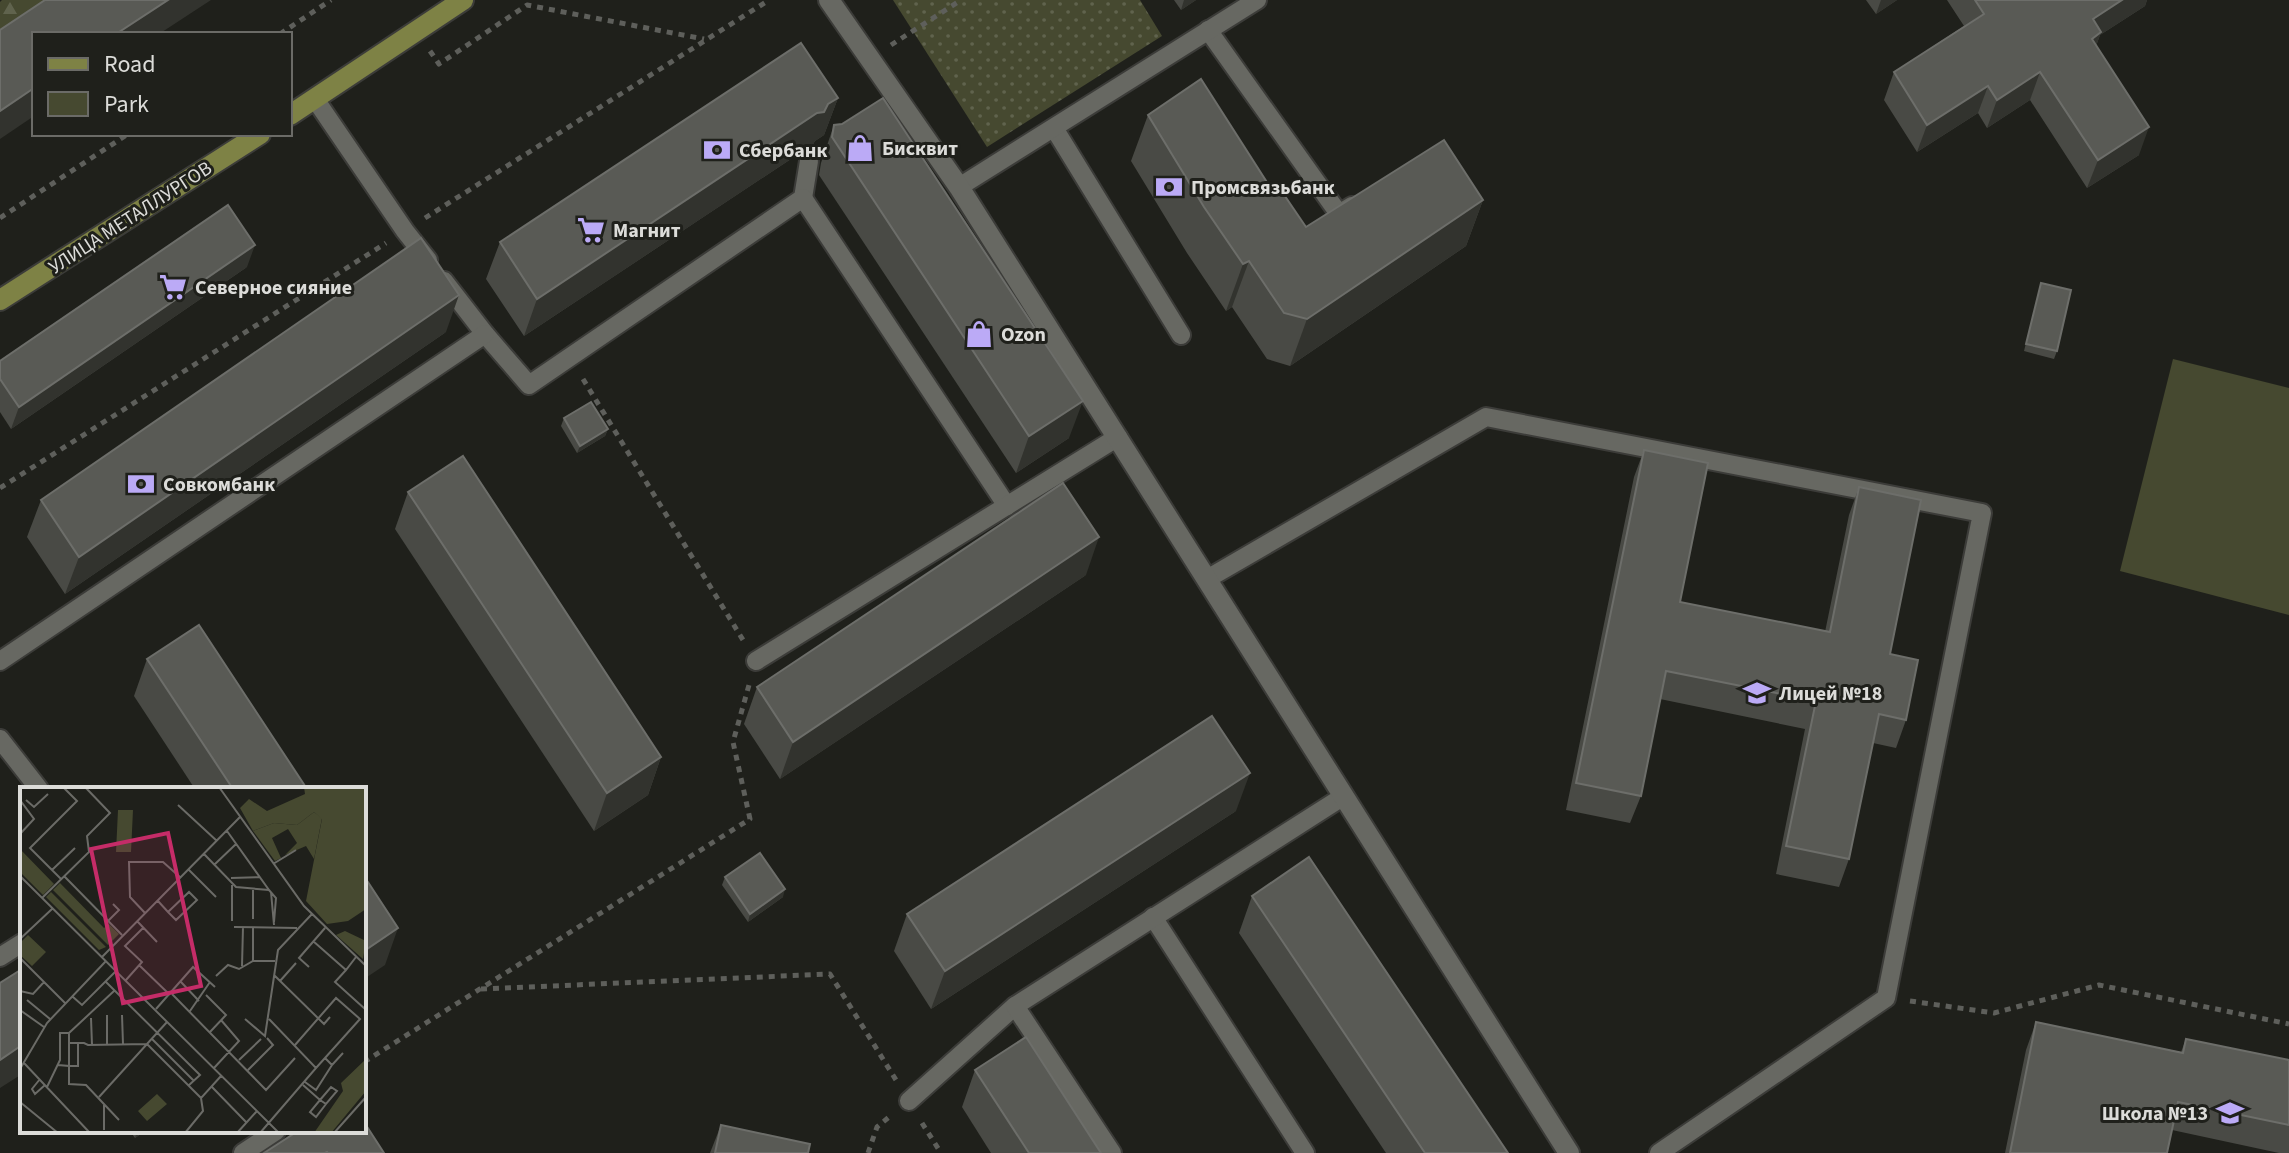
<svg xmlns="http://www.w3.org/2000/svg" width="2289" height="1153" font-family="'Source Sans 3',sans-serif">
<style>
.green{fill:url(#green-dots)}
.forest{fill:url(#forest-firs)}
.pitch{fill:#464930}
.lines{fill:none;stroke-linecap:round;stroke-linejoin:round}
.service-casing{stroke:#3c3c39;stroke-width:22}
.minor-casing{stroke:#3c3c39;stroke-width:24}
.secondary-casing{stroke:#3c3c39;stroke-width:24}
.path{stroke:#5e5f5b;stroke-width:5;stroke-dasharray:6 6;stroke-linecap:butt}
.service{stroke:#676862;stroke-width:18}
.minor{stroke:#676862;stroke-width:20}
.secondary{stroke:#7e8245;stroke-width:20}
.wall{fill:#494a45}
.shaded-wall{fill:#32332e}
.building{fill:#595a55;stroke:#6d6e6a;stroke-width:2}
.labels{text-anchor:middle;stroke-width:6;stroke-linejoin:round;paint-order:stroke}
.poi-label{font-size:20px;font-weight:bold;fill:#dcdcd9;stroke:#1f201b;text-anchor:start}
.street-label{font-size:20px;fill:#dcdcd9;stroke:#1f201b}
.inset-road{fill:none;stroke:#6b6b67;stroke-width:2}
.view{fill:#c52c68;fill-opacity:0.15;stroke:#c52c68;stroke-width:4}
.inset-edge{fill:none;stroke:#dcdcd9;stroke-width:4}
</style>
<defs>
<pattern id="green-dots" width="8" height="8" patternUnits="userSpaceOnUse" patternTransform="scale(2)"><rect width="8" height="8" fill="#464930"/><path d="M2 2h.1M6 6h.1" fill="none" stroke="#60634d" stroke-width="1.8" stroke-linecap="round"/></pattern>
<pattern id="forest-firs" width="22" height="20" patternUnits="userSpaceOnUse" patternTransform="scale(2)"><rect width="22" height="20" fill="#464930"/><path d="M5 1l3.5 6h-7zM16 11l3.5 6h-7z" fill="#60634d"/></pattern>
</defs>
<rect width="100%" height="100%" fill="#1f201b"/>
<polygon class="green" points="893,0 1140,0 1162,36 987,147"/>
<polygon class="forest" points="2,0 74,0 0,51 0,2"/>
<polygon class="pitch" points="2173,359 2289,388 2289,615 2120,571"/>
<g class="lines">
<g class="service-casing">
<g id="service">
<polyline points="1208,30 1339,214 1352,206"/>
<polyline points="315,99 405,231 428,260"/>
<polyline points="1054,128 1181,335"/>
<polyline points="959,187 1257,0"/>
<polyline points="803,198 809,161"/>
<polyline points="444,281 485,334 529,385 803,198 1007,506"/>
<polyline points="1207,579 1486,417 1982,513 1886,998 1659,1153"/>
<polyline points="0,661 485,334"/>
<polyline points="756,661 1118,437"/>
<polyline points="0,739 39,789"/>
<polyline points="1153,917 1305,1153"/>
<polyline points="0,957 22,943"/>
<polyline points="909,1101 1015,1006"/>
<polyline points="243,1153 276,1131"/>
<polyline points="1112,1153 1015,1006 1344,796"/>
</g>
</g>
<g class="minor-casing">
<polyline id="minor" points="829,0 959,187 1569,1153"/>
</g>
<g class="secondary-casing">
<g id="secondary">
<polyline points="290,115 463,0"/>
<polyline points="0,300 260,134"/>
</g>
</g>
<g class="path">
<polyline points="280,34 331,0"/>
<polyline points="891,45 961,0"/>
<polyline points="430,51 439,64 527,5 704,39"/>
<polyline points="0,218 128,134"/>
<polyline points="425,218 769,0"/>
<polyline points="583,379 743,640"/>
<polyline points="0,488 386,243"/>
<polyline points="481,989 830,974 896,1080"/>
<polyline points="1910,1001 1994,1013 2099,985 2289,1024"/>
<polyline points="364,1062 750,819 733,742 749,685"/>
<polyline points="922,1123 941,1153"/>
<polyline points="868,1153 877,1127 889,1117"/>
</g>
<use href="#service" class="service"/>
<use href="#minor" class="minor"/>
<use href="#secondary" class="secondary"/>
</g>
<g class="wall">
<polygon points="1174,0 1196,0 1181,10"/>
<polygon points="1866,0 1897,0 1876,14"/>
<polygon points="1947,0 2147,0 2145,6 2100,35 2096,46 2139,155 2087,188 2030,100 1987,128 1978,113 1917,152 1884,100 1894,72 1964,26"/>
<polygon points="838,98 824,135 815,141 810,149 803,151 524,336 486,279 500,242"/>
<polygon points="1148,115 1272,190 1306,227 1483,200 1466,246 1290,366 1267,359 1232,307 1226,311 1187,253 1131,161"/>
<polygon points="834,125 1069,438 1016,473 819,175 821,163"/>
<polygon points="247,267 11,429 0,412 0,361"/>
<polygon points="2041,283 2057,351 2054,359 2024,351"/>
<polygon points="446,332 65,594 27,537 41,500"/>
<polygon points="564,418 608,429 605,436 577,453 561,426"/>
<polygon points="1644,450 1680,602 1825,632 1849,515 1859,487 1890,654 1906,720 1896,748 1873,743 1849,859 1839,887 1776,874 1805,729 1660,699 1641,796 1630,823 1566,810 1634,477"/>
<polygon points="408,492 661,757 648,795 594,831 395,529"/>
<polygon points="1086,575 780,779 744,724 757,687"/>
<polygon points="147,659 307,789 195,789 134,696"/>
<polygon points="1236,811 931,1009 894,951 907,914"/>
<polygon points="725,877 783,897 748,922 722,885"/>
<polygon points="1252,896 1508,1153 1386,1153 1239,933"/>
<polygon points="2036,1022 2181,1052 2186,1039 2289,1060 2289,1153 2279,1153 2172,1130 2167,1153 2005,1153 2026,1050"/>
<polygon points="975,1070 1101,1153 991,1153 962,1107"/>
<polygon points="721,1125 808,1153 710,1153"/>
<polygon points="130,1131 145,1131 135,1138"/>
</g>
<g class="shaded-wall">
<polygon points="168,0 211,0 159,34 116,34"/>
<polygon points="1184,0 1196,0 1181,10"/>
<polygon points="1881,0 1897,0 1876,14"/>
<polygon points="2122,0 2147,0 2145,6 2100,35 2091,60 2093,19"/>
<polygon points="2040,72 2030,100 1987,128 1997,100"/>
<polygon points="1988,86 1978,113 1917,152 1927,125"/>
<polygon points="34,88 34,116 0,139 0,111"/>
<polygon points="838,98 824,135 815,141 810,149 803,151 524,336 537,299 817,113"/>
<polygon points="2149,127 2139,155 2087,188 2098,160"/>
<polygon points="1483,200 1466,246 1290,366 1307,319"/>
<polygon points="255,245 247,267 11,429 19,407"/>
<polygon points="1249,261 1232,307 1226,311 1243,264"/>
<polygon points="459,295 446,332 65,594 79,557"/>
<polygon points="1083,401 1069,438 1016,473 1029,436"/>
<polygon points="608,429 605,436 577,453 580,446"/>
<polygon points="1099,537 1086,575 780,779 793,742"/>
<polygon points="661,757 648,795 594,831 607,793"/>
<polygon points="1250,773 1236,811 931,1009 945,971"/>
<polygon points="785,889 783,897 748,922 750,914"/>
<polygon points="398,928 385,965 364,979 364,951"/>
<polygon points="22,1045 22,1074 0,1088 0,1060"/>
<polygon points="137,1131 145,1131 135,1138"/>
</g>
<g class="building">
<polygon points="45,0 168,0 116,34 34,34 34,88 0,111 0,30"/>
<polygon points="1975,0 2122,0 2093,19 2101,32 2092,39 2149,127 2098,160 2040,72 1997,100 1988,86 1927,125 1894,72 1984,14"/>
<polygon points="801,43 838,98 828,104 824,112 817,113 537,299 500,242"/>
<polygon points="1201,79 1272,190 1278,186 1306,227 1444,140 1483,200 1307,319 1284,313 1249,261 1243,264 1204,207 1148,115"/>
<polygon points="883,98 1083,401 1029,436 832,137 834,125 842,124"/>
<polygon points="228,205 255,245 19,407 0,379 0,361"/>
<polygon points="421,238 459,295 79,557 41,500"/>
<polygon points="2041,283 2071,290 2057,351 2026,344"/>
<polygon points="591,402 608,429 580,446 564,418"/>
<polygon points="1644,450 1708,463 1680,602 1830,632 1859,487 1921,500 1890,654 1918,660 1906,720 1879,714 1849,859 1786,846 1816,701 1666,671 1641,796 1576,783"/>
<polygon points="463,456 661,757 607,793 408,492"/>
<polygon points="1063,483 1099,537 793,742 757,687"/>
<polygon points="199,625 307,789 233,789 147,659"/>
<polygon points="1212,716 1250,773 945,971 907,914"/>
<polygon points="760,853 785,889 750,914 725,877"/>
<polygon points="1309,857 1508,1153 1425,1153 1252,896"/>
<polygon points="364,876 398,928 364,951"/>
<polygon points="22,969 22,1045 0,1060 0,983"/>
<polygon points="2036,1022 2183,1053 2186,1039 2289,1060 2289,1125 2178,1102 2167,1153 2010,1153"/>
<polygon points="1026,1037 1101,1153 1029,1153 975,1070"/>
<polygon points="364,1122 384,1153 328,1153 327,1152 325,1153 264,1153 298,1131 364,1131"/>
<polygon points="721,1125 810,1144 808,1153 715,1153"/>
</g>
<defs>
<g id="shop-bare" transform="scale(2.16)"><path d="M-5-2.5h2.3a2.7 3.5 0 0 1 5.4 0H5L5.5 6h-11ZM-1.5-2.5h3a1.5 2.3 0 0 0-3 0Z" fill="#bbaaf6" stroke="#1f201b" stroke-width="2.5" paint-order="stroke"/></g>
<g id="bank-bare" transform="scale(2.16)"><path d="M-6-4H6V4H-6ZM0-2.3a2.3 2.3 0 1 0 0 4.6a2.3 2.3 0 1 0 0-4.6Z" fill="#bbaaf6" stroke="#1f201b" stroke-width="2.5" paint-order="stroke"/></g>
<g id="supermarket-bare" transform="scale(2.16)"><path d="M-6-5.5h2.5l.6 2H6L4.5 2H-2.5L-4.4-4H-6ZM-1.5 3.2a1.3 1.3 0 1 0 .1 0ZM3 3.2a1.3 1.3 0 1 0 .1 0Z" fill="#bbaaf6" stroke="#1f201b" stroke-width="2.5" paint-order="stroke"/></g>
<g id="school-bare" transform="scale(2.16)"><path d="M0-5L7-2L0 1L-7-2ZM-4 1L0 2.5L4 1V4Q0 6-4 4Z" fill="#bbaaf6" stroke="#1f201b" stroke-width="2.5" paint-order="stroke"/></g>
</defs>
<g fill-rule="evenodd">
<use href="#shop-bare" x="860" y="148"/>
<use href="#bank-bare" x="717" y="150"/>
<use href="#bank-bare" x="1169" y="187"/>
<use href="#supermarket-bare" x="591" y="230"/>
<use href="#supermarket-bare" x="173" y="287"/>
<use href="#shop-bare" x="979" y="334"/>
<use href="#bank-bare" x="141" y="484"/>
<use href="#school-bare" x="1757" y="693"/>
<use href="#school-bare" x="2230" y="1113"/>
</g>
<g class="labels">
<g class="poi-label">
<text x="882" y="155">Бисквит</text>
<text x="739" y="157">Сбербанк</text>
<text x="1191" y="194">Промсвязьбанк</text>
<text x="613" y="237">Магнит</text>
<text x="195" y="294">Северное сияние</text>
<text x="1001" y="341">Ozon</text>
<text x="163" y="491">Совкомбанк</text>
<text x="1779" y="700">Лицей №18</text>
<text x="2208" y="1120" text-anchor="end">Школа №13</text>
</g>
<g class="street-label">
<text transform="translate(130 217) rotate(-33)" y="7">УЛИЦА МЕТАЛЛУРГОВ</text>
</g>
</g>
<g transform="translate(20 787)">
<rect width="346" height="346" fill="#1f201b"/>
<path d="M294,25L302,31L294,72L286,59L265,68L277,56L268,42L252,51L261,71L255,74L233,44L254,36L277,38ZM0,62L34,97L23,108L0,85ZM40,96L84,141L89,137L99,147L88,158L33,103ZM31,105L86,160L79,163L26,110ZM325,144L346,154L343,172L316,148ZM8,148L26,165L12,179L0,168V156Z" fill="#464930"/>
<path d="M284,0H346V122L328,134L307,137L286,114L302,32L294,25L277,38L254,36L233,44L220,21L229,12L247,24L285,7ZM346,272V304L311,346H294L323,304L321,296Z" fill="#464930"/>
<path d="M98,23H113L111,65H96ZM137,307L147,317L127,334L118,324Z" fill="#464930"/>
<path class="inset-road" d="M199,0L284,119L346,179M0,13L14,32L0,47M6,13L14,20L28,7M158,18L197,54M207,44L249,103M184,67L216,100L249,103L256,111L254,135M253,77L276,63M194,78L216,57M32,83L55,61M169,83L196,110M0,89L259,346M44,89L102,148M211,91L240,90M41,92L10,61L57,14L43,0M212,98V134M251,105L254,138M22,111L69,65L67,49L90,26L65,0M138,114L148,125L156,133L177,113L169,105L148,125M125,126L110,110L109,75H143L161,91M233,132V103M88,134L99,123L93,117M117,134L137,155M214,140L277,141M0,152L32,122M293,154L326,183L336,170M82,170L220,30M0,171L45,216M233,174V140M119,178L150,208M222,179L223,140M289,180L279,171L305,141M326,183L315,195L345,222M254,188L304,237L310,230M196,189L208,178L219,182L233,174H255M106,193L122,175L105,159L123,141M260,194L276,176M86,195L180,288L168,299M161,195L179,214M0,204L13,207L24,195M152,207L246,303L275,271M186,208L206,228L190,245M53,210L62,218L96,184M7,213L30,232M136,222L173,180L195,200M0,223L24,240M170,224L190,195M87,228V258M102,228L103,257M71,231L72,258M225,232L245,249L258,163L292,127M132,252L174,294M49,256V246L94,204M58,256V279H49V256H64L68,258L127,257L147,235M275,258L316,211L340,232L296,281M305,271L312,278L323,266M219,273L241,252M4,276L70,346M38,278L49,279V297L66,298L99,333M194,281L219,254L201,233M0,282L27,236L86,174M228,283L253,258L247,251M20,292L12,302L15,307L25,298M285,295L296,303L312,278M283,298L300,313L306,317L317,304L311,300L300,313L290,325L296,330L306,317M27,300L40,273V246H49M192,300L226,335M79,310L127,257L181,311M0,315L38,346M84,317V343M165,346L183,324L181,311L201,289M217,346L237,324M240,346L296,281L249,232M314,346L346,310"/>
<path class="view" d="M148,46L181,199L103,216L71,62Z"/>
<rect width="346" height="346" class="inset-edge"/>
</g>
<rect x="32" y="32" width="260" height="104" fill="#1f201b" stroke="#6b6b67" stroke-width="2"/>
<rect x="48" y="58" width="40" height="12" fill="#7e8245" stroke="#6b6b67" stroke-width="2"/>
<text x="104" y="72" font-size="24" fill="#dcdcd9">Road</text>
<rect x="48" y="92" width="40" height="24" fill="#464930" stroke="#6b6b67" stroke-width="2"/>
<text x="104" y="112" font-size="24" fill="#dcdcd9">Park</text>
</svg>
